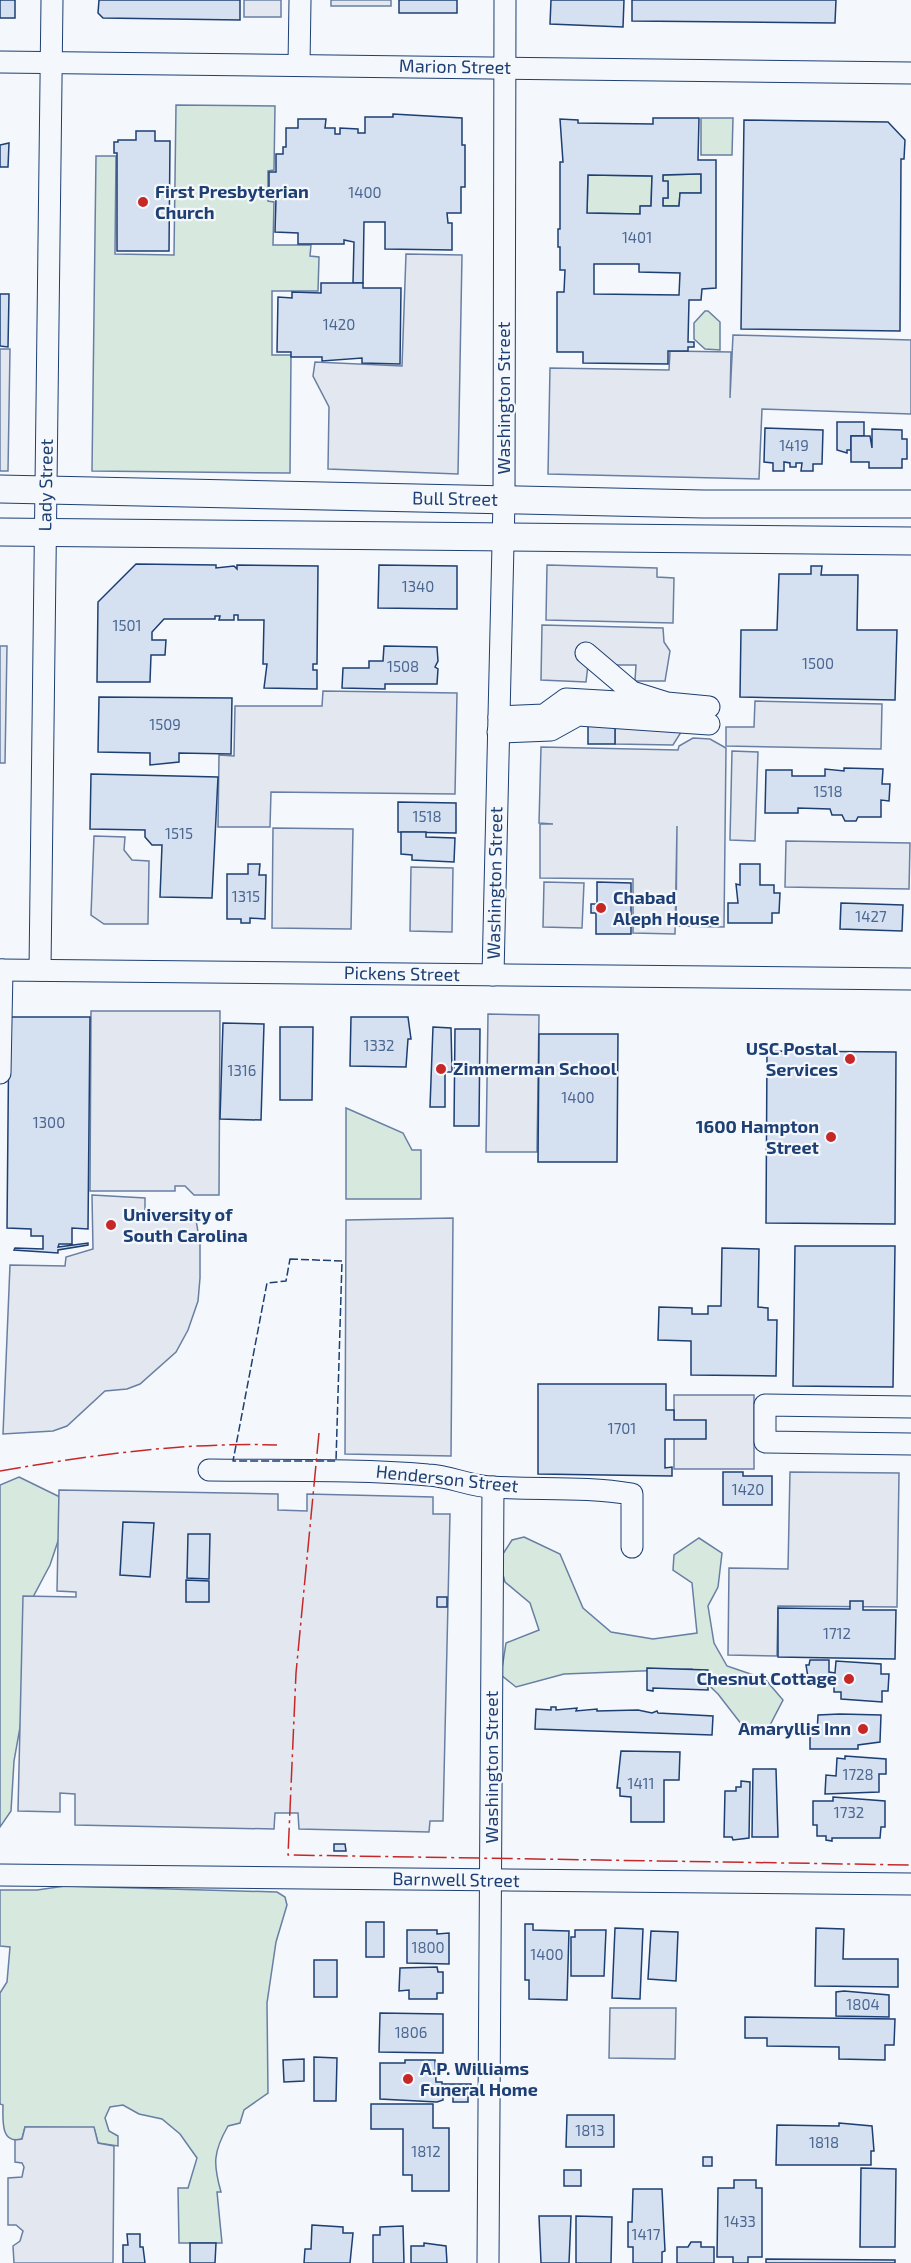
<svg xmlns="http://www.w3.org/2000/svg" width="911" height="2263" font-family="'Exo 2',sans-serif">
<style>
.green{fill:#d7e8df;stroke:#687fa3;stroke-width:1.5}
.parking{fill:#e3e8f0;stroke:#687fa3;stroke-width:1.5}
.building{fill:#d5e0f0;stroke:#1d3f73;stroke-width:1.5;fill-rule:evenodd}
.lines{fill:none;stroke-linecap:round;stroke-linejoin:round}
.minor-casing{stroke:#1d3f73;stroke-width:23}
.major-casing{stroke:#1d3f73;stroke-width:29}
.minor{stroke:#f4f7fb;stroke-width:21}
.major{stroke:#f4f7fb;stroke-width:27}
.fence{stroke:#1d3f73;stroke-width:1.5;stroke-dasharray:8 3;stroke-linecap:butt}
.power{stroke:#c62828;stroke-width:1.5;stroke-dasharray:21 4.5 3 4.5;stroke-linecap:butt}
.poi-dot{fill:#c62828;stroke:#f4f7fb;stroke-width:2}
.labels{text-anchor:middle;stroke-width:4.5;stroke-linejoin:round;paint-order:stroke}
.number-label{font-size:15px;fill:#4b6792}
.street-label{font-size:18px;fill:#1d3f73;stroke:#f4f7fb}
.poi-label{font-size:18px;font-weight:bold;fill:#1d3f73;stroke:#f4f7fb;text-anchor:start}
</style>
<rect width="100%" height="100%" fill="#f4f7fb"/>
<g class="green">
<polygon points="176,105 275,106 274,170 268,171 268,201 274,202 273,245 311,245 310,256 319,257 318,291 272,291 272,355 291,355 290,473 92,471 96,156 116,156 115,254 174,255"/>
<polygon points="701,118 733,118 732,155 701,155"/>
<polygon points="697,174 701,174 701,193 680,193 679,206 663,206 663,198 668,198 668,182 663,181 663,175"/>
<polygon points="588,175 652,176 651,206 641,206 640,214 587,213"/>
<polygon points="705,311 708,311 720,322 720,350 705,349 694,339 694,323"/>
<polygon points="346,1108 403,1133 412,1150 421,1150 421,1199 346,1199"/>
<polygon points="19,1477 64,1499 61,1532 50,1565 32,1599 27,1688 14,1761 11,1811 0,1827 0,1485"/>
<polygon points="524,1537 560,1554 583,1608 611,1632 653,1639 697,1633 692,1583 673,1570 674,1555 699,1538 722,1553 718,1587 708,1606 714,1643 727,1666 765,1679 783,1700 769,1727 742,1725 718,1694 692,1669 564,1674 516,1687 501,1675 506,1643 539,1630 530,1603 505,1582 499,1560 512,1540"/>
<path d="M65,1886L277,1892L285,1897L287,1905L276,1942L267,2003L268,2093L244,2110L240,2123L228,2126C213,2152 213,2164 221,2192H217L222,2243H179L178,2188H188L197,2158L180,2134L162,2119L139,2114L123,2105L110,2107L105,2118L109,2131L118,2136V2146L98,2143L94,2128L25,2127L22,2139C0,2145 3,2119 3,2105L0,2104V1993L7,1982L10,1947L0,1946V1890H37Z"/>
</g>
<g class="parking">
<rect x="244" y="0" width="37" height="17"/>
<rect x="331" y="0" width="60" height="6"/>
<polygon points="406,254 462,255 458,474 328,469 329,407 313,376 315,362 402,366"/>
<polygon points="733,335 911,340 911,414 762,409 759,479 548,474 550,368 669,370 670,351 731,352 730,398"/>
<polygon points="0,349 10,349 8,471 0,471"/>
<polygon points="547,565 657,568 657,577 674,578 673,623 546,620"/>
<polygon points="542,625 663,628 664,642 670,651 665,681 635,681 636,665 588,665 586,682 541,680"/>
<polygon points="0,646 7,646 5,763 0,763"/>
<polygon points="323,691 457,693 455,794 271,792 270,827 218,827 219,755 234,756 235,706 322,706"/>
<polygon points="755,701 882,704 881,749 726,746 726,727 754,727"/>
<polygon points="615,728 683,729 673,745 615,744"/>
<polygon points="693,738 710,739 726,748 724,927 676,926 677,826 675,934 633,933 633,879 540,878 540,824 553,824 539,823 541,747 678,750 679,746"/>
<polygon points="732,751 758,752 755,841 730,840"/>
<polygon points="273,828 353,829 351,929 272,928"/>
<polygon points="94,836 125,837 124,850 132,860 149,861 148,924 104,924 91,915"/>
<polygon points="786,841 910,843 909,889 785,887"/>
<polygon points="411,867 453,868 452,932 410,931"/>
<polygon points="544,882 584,883 582,928 543,927"/>
<polygon points="91,1011 220,1011 219,1195 194,1195 185,1186 175,1186 175,1191 90,1191"/>
<polygon points="488,1014 539,1015 537,1152 486,1152"/>
<polygon points="92,1195 145,1198 145,1210 196,1220 200,1244 200,1278 198,1301 188,1330 176,1352 140,1384 127,1389 105,1391 67,1426 53,1431 3,1434 10,1265 65,1266 66,1257 93,1249"/>
<polygon points="453,1218 451,1456 345,1454 346,1220"/>
<rect x="674" y="1395" width="80" height="74"/>
<polygon points="790,1472 899,1473 897,1607 778,1606 777,1656 728,1655 729,1568 788,1569"/>
<polygon points="59,1490 278,1494 278,1510 307,1511 307,1494 433,1497 433,1514 450,1514 443,1821 430,1821 429,1832 299,1829 298,1813 275,1813 274,1829 75,1825 75,1794 60,1793 60,1812 18,1811 23,1596 76,1597 76,1592 57,1591"/>
<polygon points="610,2008 676,2008 675,2059 609,2058"/>
<polygon points="25,2127 94,2127 98,2143 114,2146 113,2263 14,2263 13,2246 20,2241 23,2231 16,2225 8,2225 8,2178 22,2177 24,2167 22,2163 15,2162 15,2140 22,2139"/>
</g>
<g class="building">
<rect x="0" y="0" width="15" height="18"/>
<polygon points="99,0 240,0 240,20 103,18 98,13"/>
<rect x="399" y="0" width="58" height="13"/>
<polygon points="551,0 624,0 623,27 550,24"/>
<polygon points="632,0 836,0 835,23 632,21"/>
<polygon points="393,114 462,118 462,145 465,145 465,187 461,187 461,213 447,213 448,223 452,223 452,250 385,249 385,222 364,222 363,283 353,283 354,242 344,240 344,244 298,244 298,233 275,232 276,199 269,199 269,172 276,172 276,154 283,154 283,147 286,147 286,128 298,128 298,119 326,119 325,128 335,128 335,134 340,134 340,128 358,129 358,133 365,133 365,117 393,117"/>
<path d="M653,118H699L698,160H716V288L702,289L701,300H689L688,342H694V347H688V351H668V364L583,363V352H557V292H564L565,270H560V247H558V229H560V162H563L560,119L578,120V123L653,124ZM697,174H701V193H680L679,206H663V198H668V181H663V175ZM588,175L652,176L651,206H640V214L587,213ZM594,264H639V272L680,273L679,295L594,294Z"/>
<polygon points="744,120 888,122 905,140 904,159 901,159 900,331 741,329"/>
<polygon points="136,131 155,131 155,141 170,141 169,251 117,251 117,153 114,153 114,142 118,142 118,140 136,140"/>
<polygon points="9,143 8,167 0,167 0,145"/>
<polygon points="321,283 363,283 363,288 401,288 400,364 362,363 362,358 322,361 322,357 291,357 291,352 277,352 278,297 292,298 292,292 321,293"/>
<polygon points="0,294 9,294 8,347 0,346"/>
<polygon points="837,422 864,422 864,436 851,436 851,450 847,450 847,453 837,450"/>
<polygon points="765,428 823,430 822,464 813,464 813,471 801,471 802,463 796,463 796,467 790,467 790,463 784,462 784,471 773,471 773,463 764,462"/>
<polygon points="872,429 902,430 902,439 907,439 907,459 902,459 902,468 869,468 869,462 851,462 851,436 870,436 872,448"/>
<polygon points="136,564 216,565 216,568 234,566 237,569 237,565 318,566 317,664 313,664 313,670 317,670 317,689 264,688 267,664 263,664 264,620 238,620 238,615 234,615 234,620 219,620 220,616 215,616 215,619 164,619 152,632 152,640 166,640 165,655 151,655 150,682 97,682 98,602"/>
<polygon points="379,565 457,566 457,609 378,608"/>
<polygon points="811,566 822,566 821,575 858,575 857,630 897,630 895,700 740,697 741,630 777,630 779,574 811,574"/>
<polygon points="384,646 437,647 438,661 435,667 438,669 437,684 385,684 385,689 342,688 343,668 369,668 369,661 383,661"/>
<polygon points="99,697 232,698 231,754 179,753 179,762 150,765 150,753 98,752"/>
<rect x="588" y="721" width="27" height="23"/>
<polygon points="844,768 883,769 882,784 890,784 889,801 881,800 881,817 858,817 856,821 845,821 842,815 832,815 830,809 798,808 798,813 765,813 766,770 792,770 792,776 825,776 825,769 844,771"/>
<polygon points="91,774 218,777 212,898 160,897 162,845 152,845 145,837 145,830 90,829"/>
<polygon points="398,802 456,803 456,833 398,832"/>
<polygon points="401,832 426,832 426,837 455,838 454,862 412,860 412,855 401,854"/>
<polygon points="248,864 260,864 259,875 266,875 265,919 250,918 250,923 241,923 241,919 227,919 227,874 248,874"/>
<polygon points="740,864 760,864 760,885 774,885 774,893 780,893 779,913 772,913 772,923 728,923 728,903 738,903 736,884 740,885"/>
<polygon points="597,882 631,883 631,934 596,934 596,913 591,913 591,904 597,904"/>
<polygon points="841,903 903,905 902,931 840,929"/>
<polygon points="9,1017 90,1017 88,1229 72,1228 72,1244 59,1244 58,1247 88,1243 88,1245 58,1250 58,1253 14,1250 15,1248 43,1249 43,1236 31,1236 31,1229 7,1228"/>
<polygon points="351,1017 408,1017 411,1039 408,1039 406,1067 350,1066"/>
<polygon points="223,1023 264,1024 261,1120 220,1119"/>
<polygon points="280,1027 313,1027 312,1100 280,1100"/>
<polygon points="433,1027 451,1028 452,1072 445,1072 445,1107 430,1107"/>
<polygon points="455,1029 480,1029 479,1126 454,1126"/>
<polygon points="539,1034 618,1034 617,1162 538,1162"/>
<polygon points="767,1051 896,1052 895,1224 766,1223"/>
<polygon points="795,1246 895,1246 893,1387 793,1386"/>
<polygon points="722,1248 759,1249 758,1307 768,1308 768,1320 777,1320 776,1376 691,1375 691,1341 658,1340 659,1307 692,1308 692,1314 708,1314 708,1306 721,1306"/>
<polygon points="538,1384 666,1384 666,1410 674,1410 674,1420 706,1420 706,1439 665,1439 665,1468 672,1467 672,1476 538,1474"/>
<polygon points="723,1472 743,1472 743,1476 772,1476 772,1505 723,1505"/>
<polygon points="123,1522 154,1523 150,1577 120,1575"/>
<polygon points="188,1534 210,1534 209,1579 187,1578"/>
<polygon points="186,1580 209,1581 209,1602 186,1602"/>
<rect x="437" y="1597" width="10" height="10"/>
<polygon points="850,1601 863,1601 863,1610 896,1610 895,1659 778,1657 778,1608 850,1609"/>
<polygon points="810,1660 829,1660 829,1672 835,1673 836,1661 881,1664 881,1674 889,1674 888,1691 882,1691 882,1702 841,1699 841,1692 834,1692 834,1686 809,1683 806,1665 809,1665"/>
<polygon points="647,1668 708,1670 708,1690 653,1688 653,1691 647,1690"/>
<polygon points="551,1707 556,1707 556,1710 577,1708 576,1711 597,1709 597,1711 638,1710 652,1713 657,1711 658,1713 713,1716 712,1735 535,1729 536,1709 551,1710"/>
<polygon points="840,1714 881,1715 880,1742 858,1745 858,1749 810,1749 810,1734 817,1734 818,1715"/>
<polygon points="621,1751 680,1752 679,1780 664,1780 664,1822 631,1822 631,1797 620,1796 620,1788 617,1788"/>
<polygon points="845,1756 886,1759 886,1774 879,1774 879,1792 825,1794 826,1775 836,1776 837,1758 845,1759"/>
<polygon points="753,1769 776,1769 778,1837 752,1837"/>
<polygon points="741,1781 750,1782 749,1838 733,1840 732,1837 724,1837 725,1791 736,1791 736,1787 741,1787"/>
<polygon points="833,1797 885,1801 885,1827 881,1827 880,1838 832,1838 832,1841 826,1840 826,1836 817,1836 817,1825 813,1825 813,1801 833,1801"/>
<polygon points="334,1844 345,1844 346,1851 334,1851"/>
<rect x="366" y="1922" width="18" height="35"/>
<polygon points="525,1924 533,1924 533,1930 569,1931 567,2000 529,1999 529,1980 525,1980"/>
<polygon points="615,1928 643,1929 640,1999 612,1998"/>
<polygon points="816,1928 844,1929 843,1959 898,1959 898,1987 815,1986"/>
<polygon points="407,1930 437,1930 437,1934 449,1933 449,1964 407,1963"/>
<polygon points="575,1930 606,1930 604,1976 571,1976 571,1937 575,1937"/>
<polygon points="651,1931 678,1932 676,1981 648,1979"/>
<rect x="314" y="1960" width="23" height="37"/>
<polygon points="437,1967 438,1972 443,1972 443,1993 437,1993 437,1999 409,1999 409,1990 399,1991 400,1968"/>
<polygon points="844,1991 889,1995 889,2017 836,2016 836,1992"/>
<polygon points="380,2013 443,2014 443,2053 379,2052"/>
<polygon points="745,2017 895,2019 894,2045 885,2045 885,2060 839,2059 839,2047 767,2046 767,2038 745,2038"/>
<polygon points="314,2057 337,2058 336,2101 314,2101"/>
<polygon points="304,2059 304,2081 284,2082 283,2060"/>
<polygon points="405,2060 435,2060 436,2082 442,2082 442,2084 471,2084 471,2091 443,2092 443,2100 437,2102 380,2099 380,2063 405,2063"/>
<rect x="453" y="2092" width="15" height="10"/>
<polygon points="371,2104 433,2104 433,2128 449,2128 449,2191 412,2191 412,2175 403,2175 403,2129 371,2129"/>
<polygon points="567,2115 614,2115 614,2147 566,2147"/>
<polygon points="839,2123 872,2126 874,2151 871,2151 871,2165 776,2165 777,2125 839,2126"/>
<rect x="703" y="2157" width="9" height="9"/>
<polygon points="861,2168 896,2169 895,2247 860,2247"/>
<rect x="564" y="2170" width="17" height="16"/>
<polygon points="734,2180 756,2180 756,2188 762,2188 762,2257 748,2257 748,2263 733,2263 733,2257 717,2257 718,2188 734,2188"/>
<polygon points="633,2189 662,2189 665,2251 662,2252 662,2263 633,2263 633,2247 628,2247 628,2222 632,2222"/>
<polygon points="539,2216 571,2216 569,2263 541,2263"/>
<polygon points="576,2216 612,2217 611,2263 576,2263"/>
<polygon points="312,2225 343,2227 343,2233 353,2233 350,2263 304,2263 305,2249 311,2249"/>
<polygon points="403,2226 404,2263 373,2263 373,2235 380,2235 380,2227"/>
<polygon points="127,2234 140,2234 140,2247 143,2247 145,2263 123,2263 123,2245 128,2245"/>
<polygon points="691,2242 701,2242 701,2247 714,2247 714,2263 677,2263 677,2247 688,2247"/>
<polygon points="190,2243 216,2243 215,2263 190,2263"/>
<polygon points="424,2243 446,2246 447,2263 411,2263 411,2246 424,2246"/>
<polygon points="766,2259 895,2260 895,2263 766,2263"/>
</g>
<g class="lines">
<g class="minor-casing">
<g id="minor">
<polyline points="0,62 911,73"/>
<polyline points="299,65 300,0"/>
<polyline points="586,653 632,692 667,703 709,707"/>
<polyline points="499,717 544,715 566,699 687,706"/>
<polyline points="498,732 551,730 578,715 709,724"/>
<polyline points="0,970 911,979"/>
<polyline points="40,970 52,0"/>
<polyline points="493,975 504,501 505,0"/>
<polyline points="0,1073 2,970"/>
<polyline points="911,1407 765,1405 765,1442 911,1444"/>
<path d="M209,1470C282,1471 355,1469 428,1475C450,1476 469,1486 491,1487C538,1490 585,1486 632,1494V1547"/>
<polyline points="0,1875 911,1884"/>
<polyline points="488,2263 493,1487"/>
</g>
</g>
<g class="major-casing">
<g id="major">
<polyline points="0,489 703,504 911,504"/>
<polyline points="0,532 911,541"/>
</g>
</g>
<use href="#minor" class="minor"/>
<use href="#major" class="major"/>
<polygon class="fence" points="290,1259 342,1261 336,1461 233,1461 267,1283 286,1281"/>
<g class="power">
<polyline points="319,1433 296,1673 288,1855 911,1865"/>
<path d="M0,1471C92,1455 184,1442 277,1445"/>
</g>
</g>
<g class="poi-dot">
<circle cx="143" cy="202" r="6"/>
<circle cx="601" cy="908" r="6"/>
<circle cx="850" cy="1059" r="6"/>
<circle cx="441" cy="1069" r="6"/>
<circle cx="831" cy="1137" r="6"/>
<circle cx="111" cy="1225" r="6"/>
<circle cx="849" cy="1679" r="6"/>
<circle cx="863" cy="1729" r="6"/>
<circle cx="408" cy="2079" r="6"/>
</g>
<g class="labels">
<g class="number-label">
<text x="365" y="198">1400</text>
<text x="637" y="243">1401</text>
<text x="339" y="330">1420</text>
<text x="794" y="451">1419</text>
<text x="418" y="592">1340</text>
<text x="127" y="631">1501</text>
<text x="818" y="669">1500</text>
<text x="403" y="672">1508</text>
<text x="165" y="730">1509</text>
<text x="828" y="797">1518</text>
<text x="427" y="822">1518</text>
<text x="179" y="839">1515</text>
<text x="246" y="902">1315</text>
<text x="871" y="922">1427</text>
<text x="379" y="1051">1332</text>
<text x="242" y="1076">1316</text>
<text x="578" y="1103">1400</text>
<text x="49" y="1128">1300</text>
<text x="622" y="1434">1701</text>
<text x="748" y="1495">1420</text>
<text x="837" y="1639">1712</text>
<text x="858" y="1780">1728</text>
<text x="641" y="1789">1411</text>
<text x="849" y="1818">1732</text>
<text x="428" y="1953">1800</text>
<text x="547" y="1960">1400</text>
<text x="863" y="2010">1804</text>
<text x="411" y="2038">1806</text>
<text x="590" y="2136">1813</text>
<text x="824" y="2148">1818</text>
<text x="426" y="2157">1812</text>
<text x="740" y="2227">1433</text>
<text x="646" y="2240">1417</text>
</g>
<g class="street-label">
<text transform="translate(455 67) rotate(1)" y="6">Marion Street</text>
<text transform="translate(504 398) rotate(-90)" y="6">Washington Street</text>
<text transform="translate(46 485) rotate(-89)" y="6">Lady Street</text>
<text transform="translate(455 499) rotate(1)" y="6">Bull Street</text>
<text transform="translate(495 883) rotate(-89)" y="6">Washington Street</text>
<text transform="translate(402 974) rotate(1)" y="6">Pickens Street</text>
<text transform="translate(447 1479) rotate(6)" y="6">Henderson Street</text>
<text transform="translate(492 1767) rotate(-90)" y="6">Washington Street</text>
<text transform="translate(456 1880) rotate(1)" y="6">Barnwell Street</text>
</g>
<g class="poi-label">
<text x="155" y="198">First Presbyterian<tspan x="155" dy="21">Church</tspan></text>
<text x="613" y="904">Chabad<tspan x="613" dy="21">Aleph House</tspan></text>
<text x="838" y="1055" text-anchor="end">USC Postal<tspan x="838" dy="21">Services</tspan></text>
<text x="453" y="1075">Zimmerman School</text>
<text x="819" y="1133" text-anchor="end">1600 Hampton<tspan x="819" dy="21">Street</tspan></text>
<text x="123" y="1221">University of<tspan x="123" dy="21">South Carolina</tspan></text>
<text x="837" y="1685" text-anchor="end">Chesnut Cottage</text>
<text x="851" y="1735" text-anchor="end">Amaryllis Inn</text>
<text x="420" y="2075">A.P. Williams<tspan x="420" dy="21">Funeral Home</tspan></text>
</g>
</g>
</svg>
